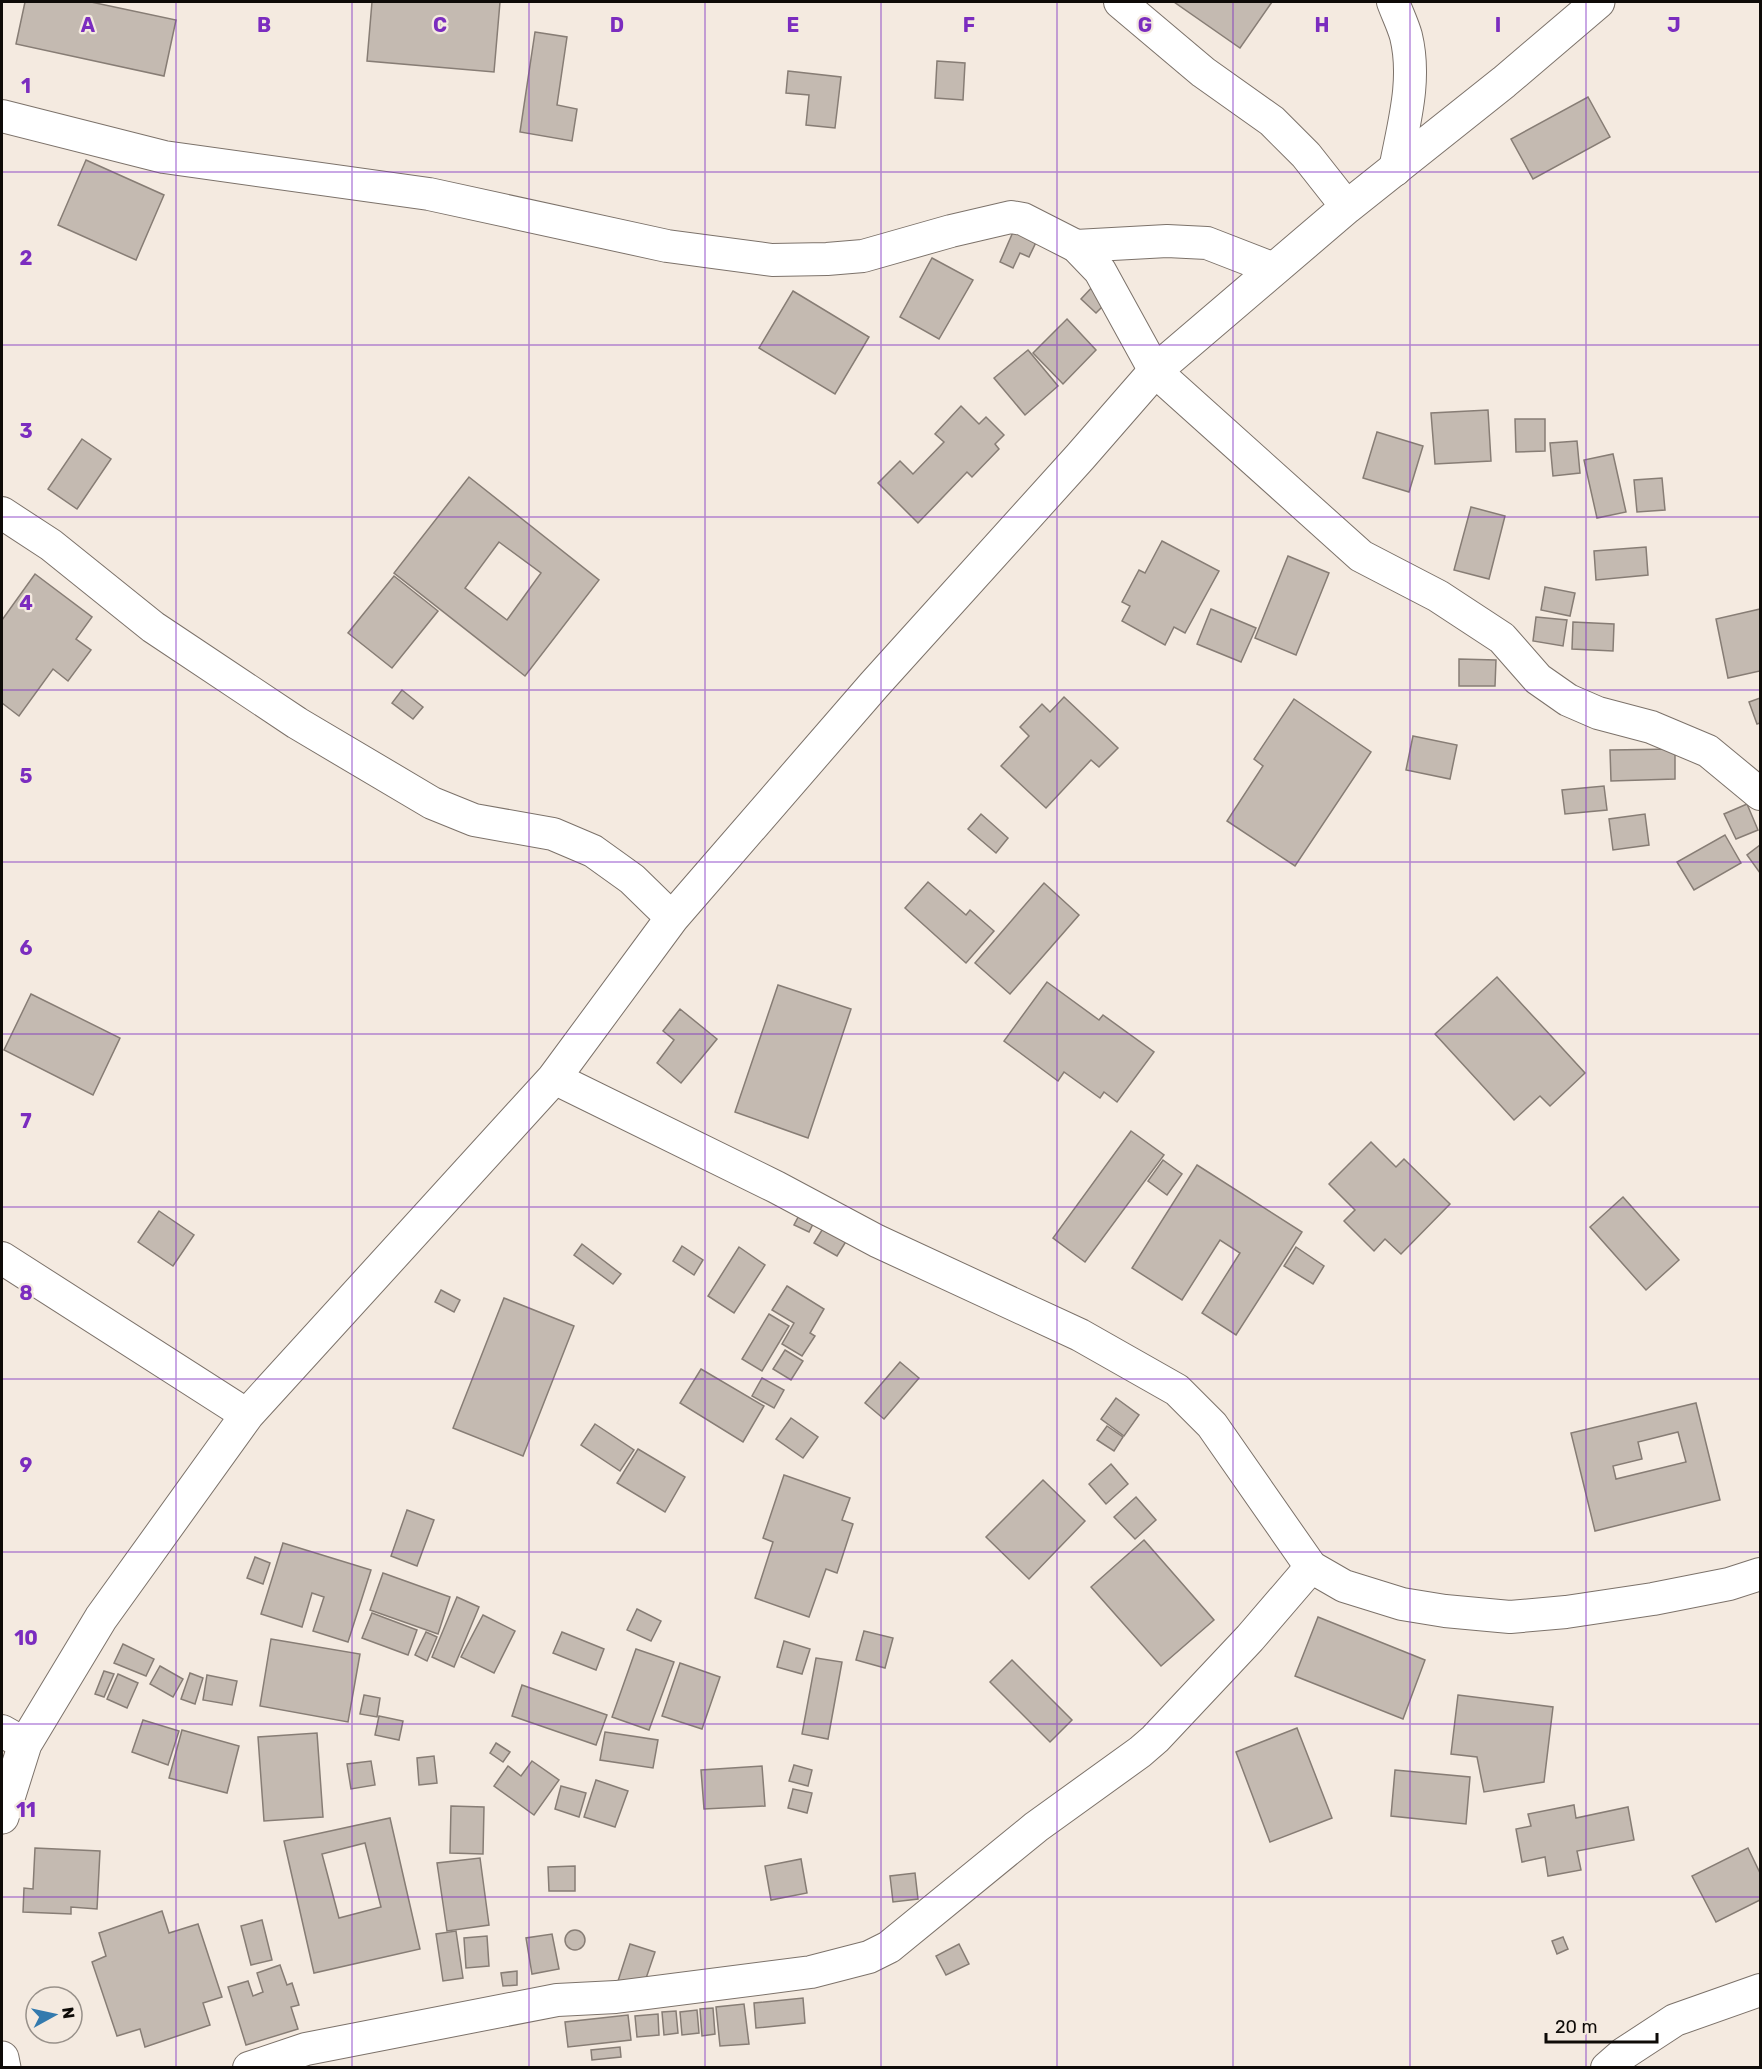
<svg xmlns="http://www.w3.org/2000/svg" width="1762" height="2069" font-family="Rubik,sans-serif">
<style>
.building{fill:#c4bab1;stroke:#877d75;stroke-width:1.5;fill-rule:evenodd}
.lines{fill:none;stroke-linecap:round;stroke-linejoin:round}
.minor-casing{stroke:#7c726a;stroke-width:34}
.tertiary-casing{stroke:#7c726a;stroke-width:35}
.minor{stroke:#fff;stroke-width:32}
.tertiary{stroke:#fff;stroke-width:33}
.grid{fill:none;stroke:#7b2cbf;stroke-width:1.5;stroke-opacity:0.55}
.grid-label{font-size:20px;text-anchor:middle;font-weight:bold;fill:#7b2cbf;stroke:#f4eae0;stroke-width:4.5;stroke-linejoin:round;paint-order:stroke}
</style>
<rect width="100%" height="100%" fill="#f4eae0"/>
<g class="building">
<polygon points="25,2 91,2 176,20 164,76 16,44"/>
<polygon points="372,2 500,2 494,72 367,61"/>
<polygon points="1174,2 1272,2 1240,48"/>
<polygon points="535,32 567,37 557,105 577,109 572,141 520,132"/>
<polygon points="937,61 965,63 963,100 935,98"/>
<polygon points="788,71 841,77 835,128 806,125 809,95 786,93"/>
<polygon points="1588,97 1610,137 1533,179 1511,139"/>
<polygon points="86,160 164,195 136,260 58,225"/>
<polygon points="1016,225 1039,236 1029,257 1020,253 1013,268 1000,262"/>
<polygon points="932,258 973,280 939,339 900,317"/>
<polygon points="1094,285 1109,300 1096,313 1081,299"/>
<polygon points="793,291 869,337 835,394 759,348"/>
<polygon points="1067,319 1096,350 1063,384 1033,353"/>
<polygon points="1028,350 1058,386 1025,415 994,378"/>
<polygon points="961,406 979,424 986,417 1004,435 995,444 999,449 972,477 967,472 918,523 878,483 900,461 913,474 944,442 935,434"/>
<polygon points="1488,410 1491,461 1435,464 1431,413"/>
<polygon points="1515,419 1545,419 1545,451 1516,452"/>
<polygon points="1377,432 1423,446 1409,492 1363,478"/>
<polygon points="82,439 111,459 77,509 48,489"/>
<polygon points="1577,441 1580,473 1553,476 1550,443"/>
<polygon points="1613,454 1626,512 1597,518 1584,460"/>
<path d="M469,477L599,580L525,676L394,573ZM499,542L541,573L507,620L465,588Z"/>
<polygon points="1662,478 1665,510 1637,512 1634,480"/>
<polygon points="1471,507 1505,516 1489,579 1454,570"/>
<polygon points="1162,541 1219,571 1185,633 1174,627 1165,645 1122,621 1130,606 1122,602 1139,570 1145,573"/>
<polygon points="1646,547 1648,575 1596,580 1594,551"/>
<polygon points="1288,556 1329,573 1296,655 1255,638"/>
<polygon points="35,574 92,617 76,639 91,650 68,681 53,669 19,716 2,703 2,620"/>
<polygon points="394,576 438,611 392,668 348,633"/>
<polygon points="1545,587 1575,593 1570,616 1541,610"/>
<polygon points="1211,609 1256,628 1241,662 1197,644"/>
<polygon points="1760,609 1760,671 1728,678 1716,619"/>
<polygon points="1536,617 1567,620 1563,646 1533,641"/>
<polygon points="1573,622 1614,624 1613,651 1572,649"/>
<polygon points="1459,659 1496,660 1495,686 1459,686"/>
<polygon points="402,690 423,707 413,719 392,703"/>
<polygon points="1064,697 1118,748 1099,767 1091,760 1046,808 1001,766 1029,736 1020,727 1042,704 1050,712"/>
<polygon points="1760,698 1760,723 1757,724 1749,702"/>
<polygon points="1294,699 1371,752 1295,866 1227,821 1263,766 1254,759"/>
<polygon points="1413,736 1457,745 1450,779 1406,770"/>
<polygon points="1675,749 1675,779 1611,781 1610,750"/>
<polygon points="1604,786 1607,810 1565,814 1562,790"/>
<polygon points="1747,804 1758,830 1736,839 1724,814"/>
<polygon points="981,814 1008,838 996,853 968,829"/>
<polygon points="1645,814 1649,845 1613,850 1609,819"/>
<polygon points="1725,835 1741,863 1694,890 1677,862"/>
<polygon points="1760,845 1760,873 1747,855"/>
<polygon points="928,882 966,915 970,910 994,931 966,963 905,908"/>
<polygon points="1044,883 1079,915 1010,994 975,963"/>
<polygon points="1497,977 1585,1073 1550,1106 1540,1096 1514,1120 1435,1034"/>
<polygon points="1047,982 1099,1020 1103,1015 1154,1052 1117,1102 1104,1092 1100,1098 1064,1072 1058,1081 1004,1041"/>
<polygon points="778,985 851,1009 808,1138 735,1112"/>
<polygon points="31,994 120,1038 93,1095 4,1050"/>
<polygon points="680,1009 717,1039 681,1083 657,1063 674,1040 663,1031"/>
<polygon points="1131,1131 1164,1155 1085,1262 1053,1238"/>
<polygon points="1371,1142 1396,1167 1404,1159 1450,1204 1401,1254 1385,1239 1374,1251 1344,1221 1355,1210 1329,1184"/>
<polygon points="1163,1160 1182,1174 1167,1195 1148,1181"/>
<polygon points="1197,1165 1302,1232 1236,1335 1202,1313 1240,1253 1220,1240 1182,1300 1132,1268"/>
<polygon points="1623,1197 1679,1260 1646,1290 1590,1227"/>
<polygon points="803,1208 817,1216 809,1232 794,1225"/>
<polygon points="159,1211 194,1235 173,1266 138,1242"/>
<polygon points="827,1222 850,1235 837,1256 814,1243"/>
<polygon points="582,1244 621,1274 613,1284 574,1255"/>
<polygon points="682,1246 703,1260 694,1275 673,1261"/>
<polygon points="739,1247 765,1265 734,1313 708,1296"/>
<polygon points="1296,1247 1324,1266 1313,1284 1284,1266"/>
<polygon points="787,1286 824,1309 810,1333 815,1336 802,1356 782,1344 794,1323 772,1310"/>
<polygon points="441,1290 460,1300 454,1312 435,1302"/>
<polygon points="504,1298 574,1326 523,1456 453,1428"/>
<polygon points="769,1314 789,1326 762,1371 742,1359"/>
<polygon points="785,1350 803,1361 791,1380 773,1369"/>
<polygon points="900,1362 919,1378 884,1419 865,1403"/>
<polygon points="701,1369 764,1406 743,1442 680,1403"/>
<polygon points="762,1378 784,1390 774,1408 752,1396"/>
<polygon points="1116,1398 1139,1415 1124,1436 1101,1419"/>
<path d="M1696,1403L1720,1500L1595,1531L1571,1433ZM1678,1432L1686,1462L1616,1479L1613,1466L1642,1459L1638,1442Z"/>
<polygon points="791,1418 818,1437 803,1458 776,1439"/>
<polygon points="595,1424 634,1450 620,1471 581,1445"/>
<polygon points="1107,1426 1123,1437 1114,1451 1097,1440"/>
<polygon points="638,1449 685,1477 665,1512 617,1483"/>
<polygon points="1111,1464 1128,1484 1106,1504 1089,1484"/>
<polygon points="784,1475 850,1498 842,1520 853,1524 837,1573 826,1569 809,1617 755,1598 773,1542 763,1538"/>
<polygon points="1043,1480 1085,1521 1029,1579 986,1537"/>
<polygon points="1136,1497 1156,1520 1135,1539 1114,1517"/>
<polygon points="407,1510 434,1520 417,1566 391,1556"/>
<polygon points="1144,1540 1214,1620 1161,1666 1091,1587"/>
<polygon points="283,1543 371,1570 348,1642 313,1631 324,1597 312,1593 302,1627 261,1614"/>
<polygon points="255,1557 270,1563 263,1584 247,1578"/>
<polygon points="383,1573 450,1597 438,1634 370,1610"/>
<polygon points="457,1597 479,1607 454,1667 432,1657"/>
<polygon points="637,1609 661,1621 651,1641 627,1630"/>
<polygon points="372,1613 417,1630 408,1655 362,1638"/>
<polygon points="483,1615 515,1631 494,1673 461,1657"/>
<polygon points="1318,1617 1425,1660 1403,1719 1295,1676"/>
<polygon points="864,1631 893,1638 885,1668 856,1660"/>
<polygon points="426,1632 437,1637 427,1661 415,1655"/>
<polygon points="562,1632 604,1649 596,1670 553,1653"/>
<polygon points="271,1639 360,1654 348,1722 260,1706"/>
<polygon points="784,1641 810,1649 802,1674 777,1667"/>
<polygon points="123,1644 154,1659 146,1676 114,1663"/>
<polygon points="636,1649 674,1662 649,1730 612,1717"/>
<polygon points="816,1658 842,1662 828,1739 802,1734"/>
<polygon points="1012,1660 1072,1720 1050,1742 990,1682"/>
<polygon points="680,1663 720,1677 702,1729 662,1716"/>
<polygon points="160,1666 183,1679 173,1697 150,1684"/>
<polygon points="104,1671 114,1674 104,1697 95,1694"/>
<polygon points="190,1673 203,1678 195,1704 181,1699"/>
<polygon points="118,1674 138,1683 127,1708 107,1699"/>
<polygon points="207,1675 237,1681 232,1705 203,1700"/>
<polygon points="522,1685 607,1715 596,1745 512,1716"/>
<polygon points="364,1695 380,1698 377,1717 360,1714"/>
<polygon points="1458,1695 1553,1707 1544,1782 1484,1792 1477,1757 1451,1754"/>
<polygon points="379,1716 403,1721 399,1740 375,1735"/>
<polygon points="143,1720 179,1731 168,1765 132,1752"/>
<polygon points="1297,1728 1332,1818 1270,1842 1236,1752"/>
<polygon points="182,1730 239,1746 227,1793 169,1778"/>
<polygon points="605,1732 658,1740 653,1768 600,1760"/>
<polygon points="317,1733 323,1817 264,1821 258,1737"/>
<polygon points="496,1743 510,1752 503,1762 490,1753"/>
<polygon points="434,1756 437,1783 419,1785 417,1758"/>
<polygon points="371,1761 375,1785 351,1789 347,1764"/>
<polygon points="532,1761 559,1780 534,1815 494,1786 508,1766 521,1776"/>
<polygon points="794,1765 812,1770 808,1786 789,1781"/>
<polygon points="762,1766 765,1806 704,1809 701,1770"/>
<polygon points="1395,1770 1470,1777 1466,1824 1391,1816"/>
<polygon points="596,1780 628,1791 615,1827 584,1817"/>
<polygon points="561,1786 586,1793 579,1817 555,1809"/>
<polygon points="793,1789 812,1793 807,1813 788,1808"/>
<polygon points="1574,1805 1576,1818 1628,1807 1634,1840 1577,1851 1581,1870 1548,1876 1545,1857 1522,1862 1516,1829 1531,1826 1528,1814"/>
<polygon points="451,1806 484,1807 483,1854 450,1853"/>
<path d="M390,1818L420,1949L314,1973L284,1841ZM365,1843L381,1907L339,1918L322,1854Z"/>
<polygon points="35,1848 100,1851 97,1909 71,1907 71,1914 23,1912 24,1888 33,1889"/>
<polygon points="1748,1848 1760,1873 1760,1900 1716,1922 1692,1876"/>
<polygon points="480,1858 489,1925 447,1931 437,1863"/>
<polygon points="801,1859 807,1893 771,1900 765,1866"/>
<polygon points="575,1866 575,1891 549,1891 548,1867"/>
<polygon points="915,1873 918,1899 893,1902 890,1876"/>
<polygon points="162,1911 169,1933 198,1924 222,1997 203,2003 210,2025 145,2047 140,2029 117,2036 92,1962 106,1956 99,1933"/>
<polygon points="262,1920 272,1960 251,1965 241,1926"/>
<circle cx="575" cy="1940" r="10"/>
<polygon points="456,1931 463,1978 443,1981 436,1934"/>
<polygon points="552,1934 559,1969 532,1974 526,1938"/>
<polygon points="487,1936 489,1966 466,1968 464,1938"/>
<polygon points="1563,1937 1568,1949 1557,1954 1552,1941"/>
<polygon points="630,1944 655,1952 642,1990 618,1981"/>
<polygon points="959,1944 969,1964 946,1975 936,1956"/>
<polygon points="280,1965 287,1985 292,1983 299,2005 291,2007 298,2029 246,2045 228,1987 248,1981 253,1996 263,1992 257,1973"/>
<polygon points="517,1971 517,1985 503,1986 501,1973"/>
<polygon points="803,1998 805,2023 756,2028 754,2003"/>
<polygon points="744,2004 749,2044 720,2046 716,2007"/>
<polygon points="713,2008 715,2034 702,2036 700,2009"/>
<polygon points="697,2010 699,2033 682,2035 680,2012"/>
<polygon points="676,2011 678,2033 664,2035 662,2012"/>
<polygon points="658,2014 659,2035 637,2037 635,2016"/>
<polygon points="628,2015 631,2040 568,2047 565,2022"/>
<polygon points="620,2047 621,2057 592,2060 591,2050"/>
</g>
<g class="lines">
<g class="minor-casing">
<g id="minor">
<polyline points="1120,2 1203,72 1272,121 1306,155 1347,207"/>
<path d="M1393,2C1397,13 1403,25 1406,36C1417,81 1403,126 1395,170"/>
<polyline points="2,116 164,157 429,194 667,246 772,260 827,259 863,256 951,231 1011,217 1023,219 1076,246 1100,271 1155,371 1361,556 1438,596 1502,638 1538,679 1568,700 1598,713 1651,727 1708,751 1760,794"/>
<polyline points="1076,246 1167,241 1207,243 1274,269"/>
<polyline points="2,513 51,545 153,627 297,723 432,803 474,820 553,834 593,851 632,879 672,918"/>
<polyline points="554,1078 776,1187 877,1241 1080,1335 1177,1390 1212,1425 1311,1567 1344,1586 1402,1604 1445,1611 1510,1617 1566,1612 1653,1599 1729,1584 1760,1574"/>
<polyline points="2,1258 247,1415"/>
<polyline points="2,1731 25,1744"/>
<polyline points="249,2068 306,2049 557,2000 616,1997 811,1972 869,1957 889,1947 1036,1827 1140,1752 1155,1739 1250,1638 1311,1567"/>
<polyline points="1607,2068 1623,2054 1675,2020 1760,1990"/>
</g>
</g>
<g class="tertiary-casing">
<g id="tertiary">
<polyline points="2,1817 25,1744 101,1618 247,1415 554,1078 672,918 874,685 1080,457 1155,371 1347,207 1504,82 1598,2"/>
<polyline points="2,2058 4,2068"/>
</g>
</g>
<use href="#minor" class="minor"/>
<use href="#tertiary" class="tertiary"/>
</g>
<path class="grid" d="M176,2V2068M352,2V2068M529,2V2068M705,2V2068M881,2V2068M1057,2V2068M1233,2V2068M1410,2V2068M1586,2V2068M2,172H1760M2,345H1760M2,517H1760M2,690H1760M2,862H1760M2,1034H1760M2,1207H1760M2,1379H1760M2,1552H1760M2,1724H1760M2,1897H1760"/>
<g class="grid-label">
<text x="88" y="32">A</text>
<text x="264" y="32">B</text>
<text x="440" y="32">C</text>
<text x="617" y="32">D</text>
<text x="793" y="32">E</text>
<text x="969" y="32">F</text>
<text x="1145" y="32">G</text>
<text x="1322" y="32">H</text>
<text x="1498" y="32">I</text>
<text x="1674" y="32">J</text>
<text x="26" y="93">1</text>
<text x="26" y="265">2</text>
<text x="26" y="438">3</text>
<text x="26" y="610">4</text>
<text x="26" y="783">5</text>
<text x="26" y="955">6</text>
<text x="26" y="1128">7</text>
<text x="26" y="1300">8</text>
<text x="26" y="1472">9</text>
<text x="26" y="1645">10</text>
<text x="26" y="1817">11</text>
</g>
<rect width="1762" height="2069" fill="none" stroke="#0e0b08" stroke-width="6"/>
<g transform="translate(54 2015) rotate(82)"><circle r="28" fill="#f4eae0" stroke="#98918a" stroke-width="1.5"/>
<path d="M0-4.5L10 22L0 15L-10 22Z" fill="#337aae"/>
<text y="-9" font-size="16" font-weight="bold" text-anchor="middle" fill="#0e0b08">N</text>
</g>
<path d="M1546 2033v9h111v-9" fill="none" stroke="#0e0b08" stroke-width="3"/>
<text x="1555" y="2033" font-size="18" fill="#0e0b08" stroke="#f4eae0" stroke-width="4.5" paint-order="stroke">20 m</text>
</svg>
